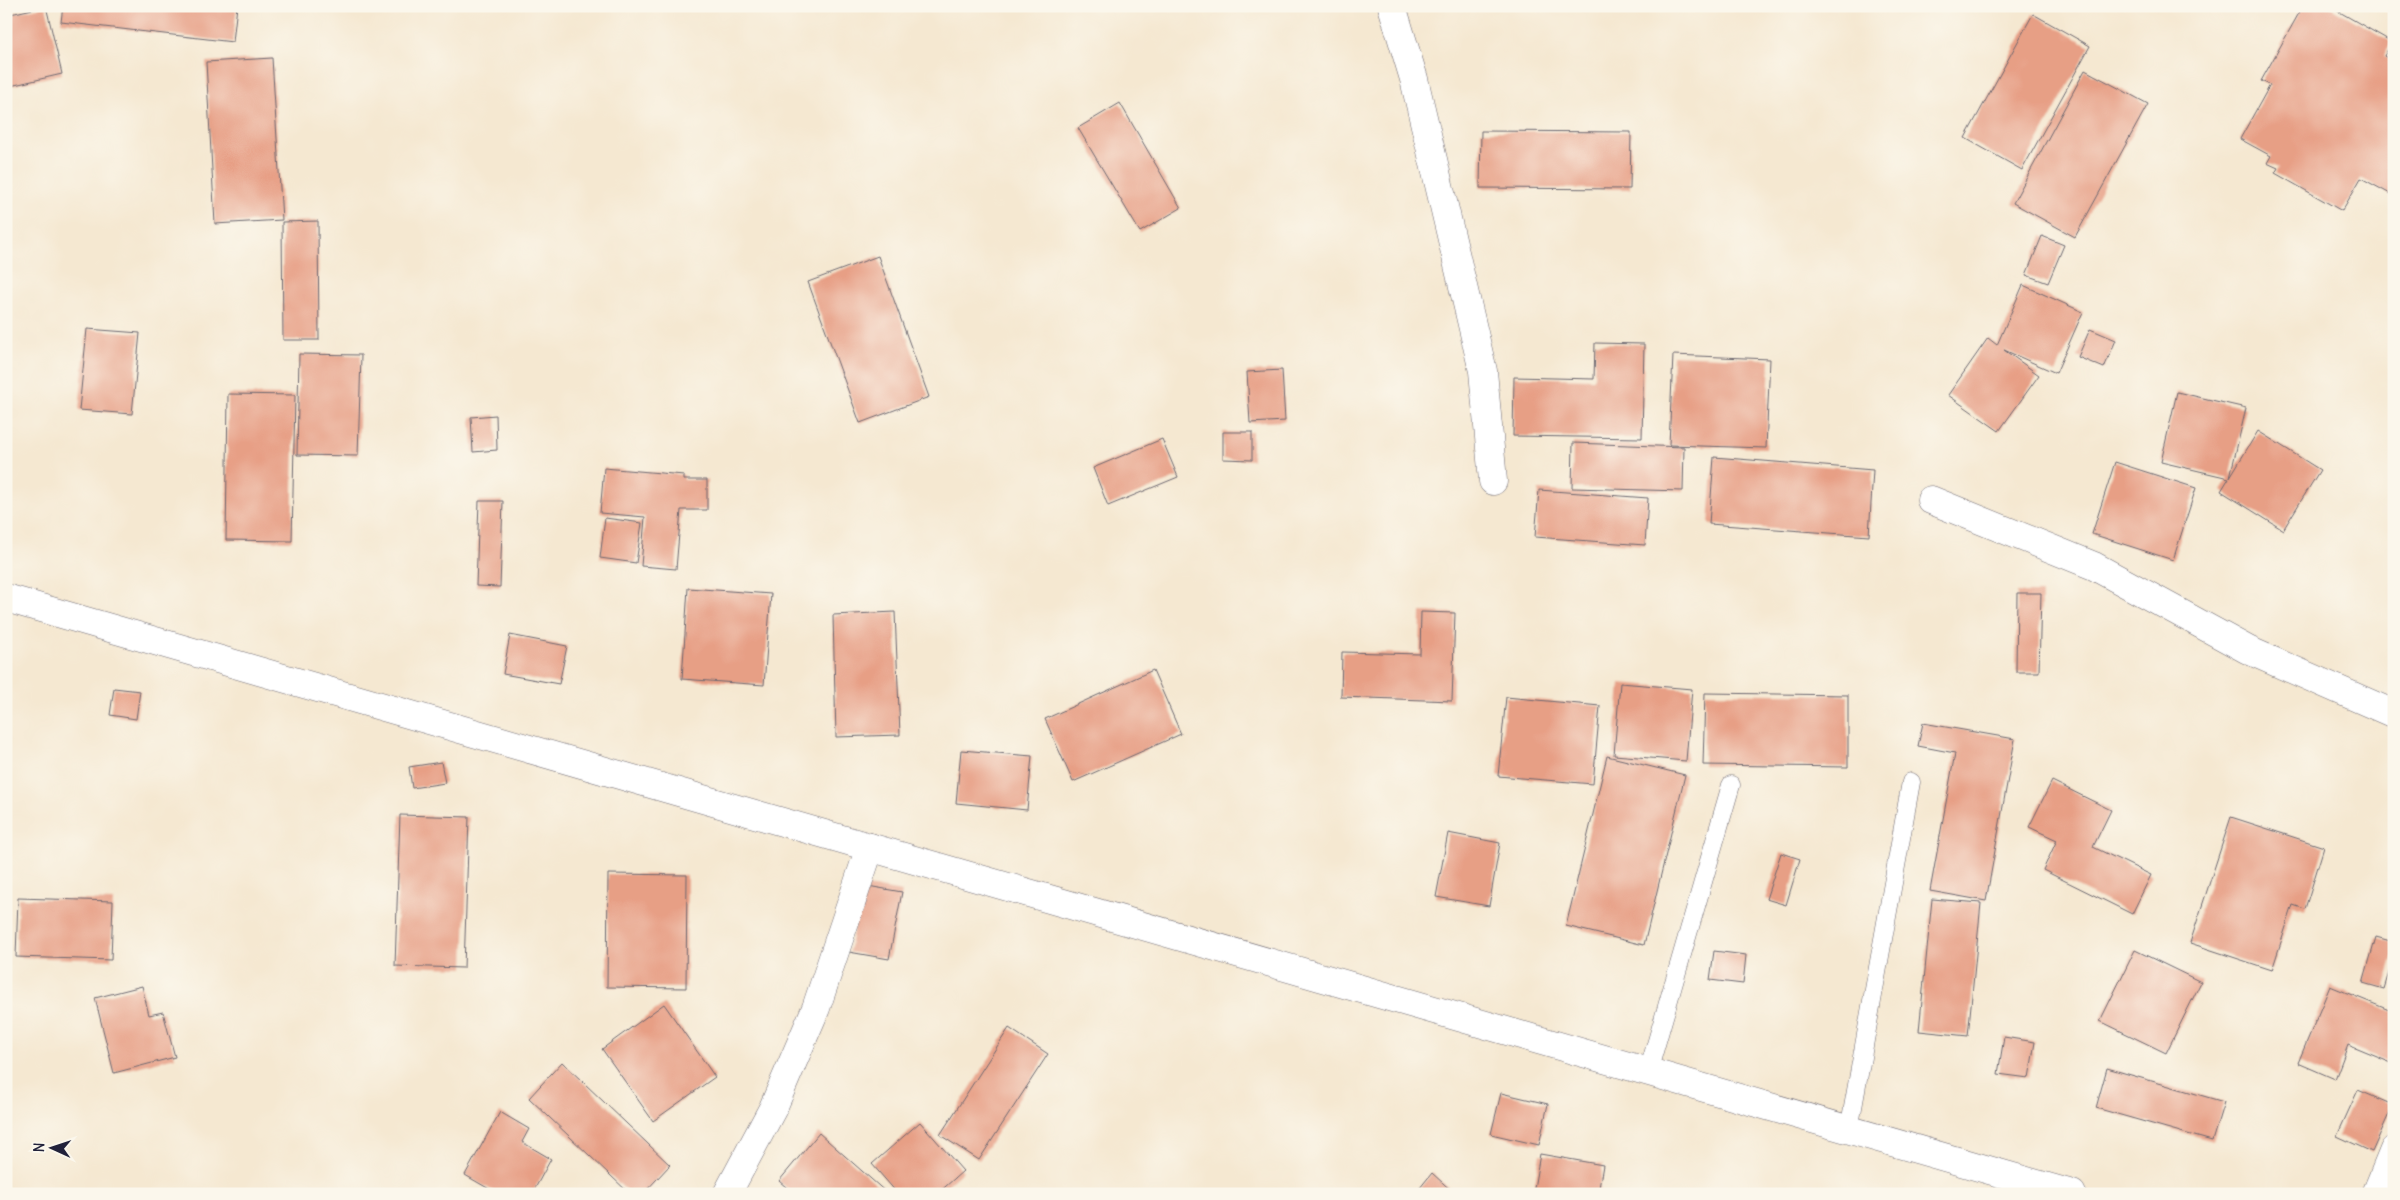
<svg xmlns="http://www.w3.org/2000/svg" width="2400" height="1200" font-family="Delius,sans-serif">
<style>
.building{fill:#e79f85}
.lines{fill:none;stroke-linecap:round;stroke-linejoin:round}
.lane-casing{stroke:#6c6770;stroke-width:19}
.street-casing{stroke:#6c6770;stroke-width:29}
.secondary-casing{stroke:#6c6770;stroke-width:29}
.lane{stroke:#fff;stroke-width:18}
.street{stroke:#fff;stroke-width:28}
.secondary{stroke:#fff;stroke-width:28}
</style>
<rect width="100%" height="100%" fill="#fbf7ec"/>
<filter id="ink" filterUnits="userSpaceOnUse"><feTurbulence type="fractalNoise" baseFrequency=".02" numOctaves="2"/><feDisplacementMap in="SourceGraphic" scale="10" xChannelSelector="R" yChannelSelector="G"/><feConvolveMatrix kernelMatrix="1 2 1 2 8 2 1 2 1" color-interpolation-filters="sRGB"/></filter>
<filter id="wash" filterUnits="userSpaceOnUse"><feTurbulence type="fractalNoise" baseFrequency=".0096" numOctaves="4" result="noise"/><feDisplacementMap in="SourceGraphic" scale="20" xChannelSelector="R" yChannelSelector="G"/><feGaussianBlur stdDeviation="1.12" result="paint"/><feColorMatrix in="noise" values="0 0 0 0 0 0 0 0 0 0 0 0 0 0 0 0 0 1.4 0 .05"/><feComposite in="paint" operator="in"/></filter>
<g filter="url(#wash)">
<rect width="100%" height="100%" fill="#f5e8d1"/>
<g id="blocks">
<g class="building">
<polygon points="46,6 62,74 6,87 6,15"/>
<polygon points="63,6 237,6 233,42 61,22"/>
<polygon points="2303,6 2329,6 2392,42 2384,56 2394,62 2394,196 2361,178 2342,211 2275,173 2278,168 2267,163 2271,156 2240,139 2270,85 2261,81"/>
<polygon points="2033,14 2090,46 2022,170 1965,138"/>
<polygon points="272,58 282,220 215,224 206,62"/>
<polygon points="2085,70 2148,104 2075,237 2013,203"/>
<polygon points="1120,103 1181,208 1140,232 1078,128"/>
<polygon points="1481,131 1631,132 1630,189 1480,188"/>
<polygon points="318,221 319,340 283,340 282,222"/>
<polygon points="2042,236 2064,245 2048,283 2026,275"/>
<polygon points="878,256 929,397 860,423 808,282"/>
<polygon points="2023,285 2083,312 2056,373 2004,350 2039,375 1999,431 1948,395 1988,338 1997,345"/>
<polygon points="87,329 140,333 132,414 79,410"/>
<polygon points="2090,329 2116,340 2104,368 2078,357"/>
<polygon points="1595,343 1644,344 1642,438 1513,436 1514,377 1594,379"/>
<polygon points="299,354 361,355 358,456 297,455"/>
<polygon points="1673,355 1770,359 1766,448 1669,445"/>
<polygon points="1282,370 1285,421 1250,423 1247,372"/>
<polygon points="2177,392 2246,408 2230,477 2258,431 2320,470 2283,530 2221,491 2229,478 2161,462"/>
<polygon points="228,394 295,395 292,541 226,540"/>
<polygon points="496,415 497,450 473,452 471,417"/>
<polygon points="1223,432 1252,432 1252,460 1223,459"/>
<polygon points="1162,439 1178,477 1108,506 1093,468"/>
<polygon points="1573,443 1684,447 1683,491 1572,488"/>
<polygon points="1714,457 1873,470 1869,536 1709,524"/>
<polygon points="2115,462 2196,488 2173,560 2092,534"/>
<polygon points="604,468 684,475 684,480 707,480 707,510 681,510 676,569 641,566 645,517 600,513"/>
<polygon points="1539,490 1648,498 1645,545 1535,537"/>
<polygon points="479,501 503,501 500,587 476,586"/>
<polygon points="605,518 642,523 636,563 600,558"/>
<polygon points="688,588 771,594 764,685 682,679"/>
<polygon points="2017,593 2041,593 2039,672 2016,672"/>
<polygon points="895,612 900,735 836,737 833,615"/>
<polygon points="1421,612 1455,613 1452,701 1341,697 1342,652 1420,654"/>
<polygon points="510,635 567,646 559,684 503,674"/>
<polygon points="1153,670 1181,734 1073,782 1045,719"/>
<polygon points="1620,683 1692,689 1686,761 1614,755"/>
<polygon points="114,688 140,691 136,719 110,715"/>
<polygon points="1705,693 1848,695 1848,767 1703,765"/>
<polygon points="1506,697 1600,706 1593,784 1498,776"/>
<polygon points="1923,723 2015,739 1986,901 1930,891 1955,753 1918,746"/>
<polygon points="961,750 1032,756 1027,810 956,803"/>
<polygon points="1607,756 1685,775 1644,945 1566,926"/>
<polygon points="441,762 445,783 412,788 409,767"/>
<polygon points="2052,781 2111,810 2093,847 2151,875 2132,914 2043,870 2057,840 2029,827"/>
<polygon points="400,815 469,817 464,968 395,966"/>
<polygon points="2231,817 2324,847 2305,909 2293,905 2272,970 2190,943"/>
<polygon points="1448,833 1500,843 1489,906 1436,897"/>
<polygon points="1781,853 1800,859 1786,905 1766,899"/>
<polygon points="608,874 687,875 686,988 607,987"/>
<polygon points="862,885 902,892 889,959 849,952"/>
<polygon points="18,898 113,901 111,960 16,957"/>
<polygon points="1932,899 1981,903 1968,1036 1919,1031"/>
<polygon points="2376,937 2394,942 2394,956 2384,989 2363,983"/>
<polygon points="2135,950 2201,982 2166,1053 2100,1021"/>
<polygon points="1714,951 1746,955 1743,984 1710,980"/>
<polygon points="142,986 149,1015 163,1012 175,1057 114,1073 95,998"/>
<polygon points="2330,986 2394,1012 2394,1064 2348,1045 2335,1079 2298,1063"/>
<polygon points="664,1004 715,1077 653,1121 602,1049"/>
<polygon points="1009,1028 1048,1054 979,1160 940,1135"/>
<polygon points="2004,1037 2035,1042 2029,1078 1998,1074"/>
<polygon points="562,1062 670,1165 643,1194 630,1194 529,1098"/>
<polygon points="2107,1068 2224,1102 2212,1141 2096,1108"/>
<polygon points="2358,1090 2393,1105 2372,1152 2337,1136"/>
<polygon points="1501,1093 1548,1104 1539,1145 1491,1134"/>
<polygon points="500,1112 529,1129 522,1142 551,1159 532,1194 498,1194 465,1175"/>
<polygon points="920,1122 963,1171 937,1194 898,1194 872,1164"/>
<polygon points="819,1133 888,1194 794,1194 779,1181"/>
<polygon points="1540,1154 1603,1165 1598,1194 1533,1194"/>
<polygon points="1432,1173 1455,1194 1415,1194"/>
</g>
</g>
</g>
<g filter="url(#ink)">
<use href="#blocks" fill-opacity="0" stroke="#6c6770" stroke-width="1"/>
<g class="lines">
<g class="lane-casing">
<g id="lane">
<polyline points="1648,1072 1731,785"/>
<polyline points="1849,1130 1911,782"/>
</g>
</g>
<g class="street-casing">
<g id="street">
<polyline points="1392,6 1414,79 1483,371 1493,481"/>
<polyline points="1931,500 2094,566 2248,650 2394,714"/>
<polyline points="727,1194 773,1108 816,1008 870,847"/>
<polyline points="2376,1194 2394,1150"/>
</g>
</g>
<g class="secondary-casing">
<polyline id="secondary" points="6,598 2072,1194"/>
</g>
<use href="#lane" class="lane"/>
<use href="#street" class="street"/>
<use href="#secondary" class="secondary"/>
</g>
</g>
<rect width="2400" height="1200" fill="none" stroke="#fbf7ec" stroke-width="25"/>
<g transform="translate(52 1148) rotate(273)" stroke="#fbf7ec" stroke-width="4" paint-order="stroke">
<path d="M0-4L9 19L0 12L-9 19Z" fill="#22223b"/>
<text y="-8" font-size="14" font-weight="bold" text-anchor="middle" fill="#22223b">N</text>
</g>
</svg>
